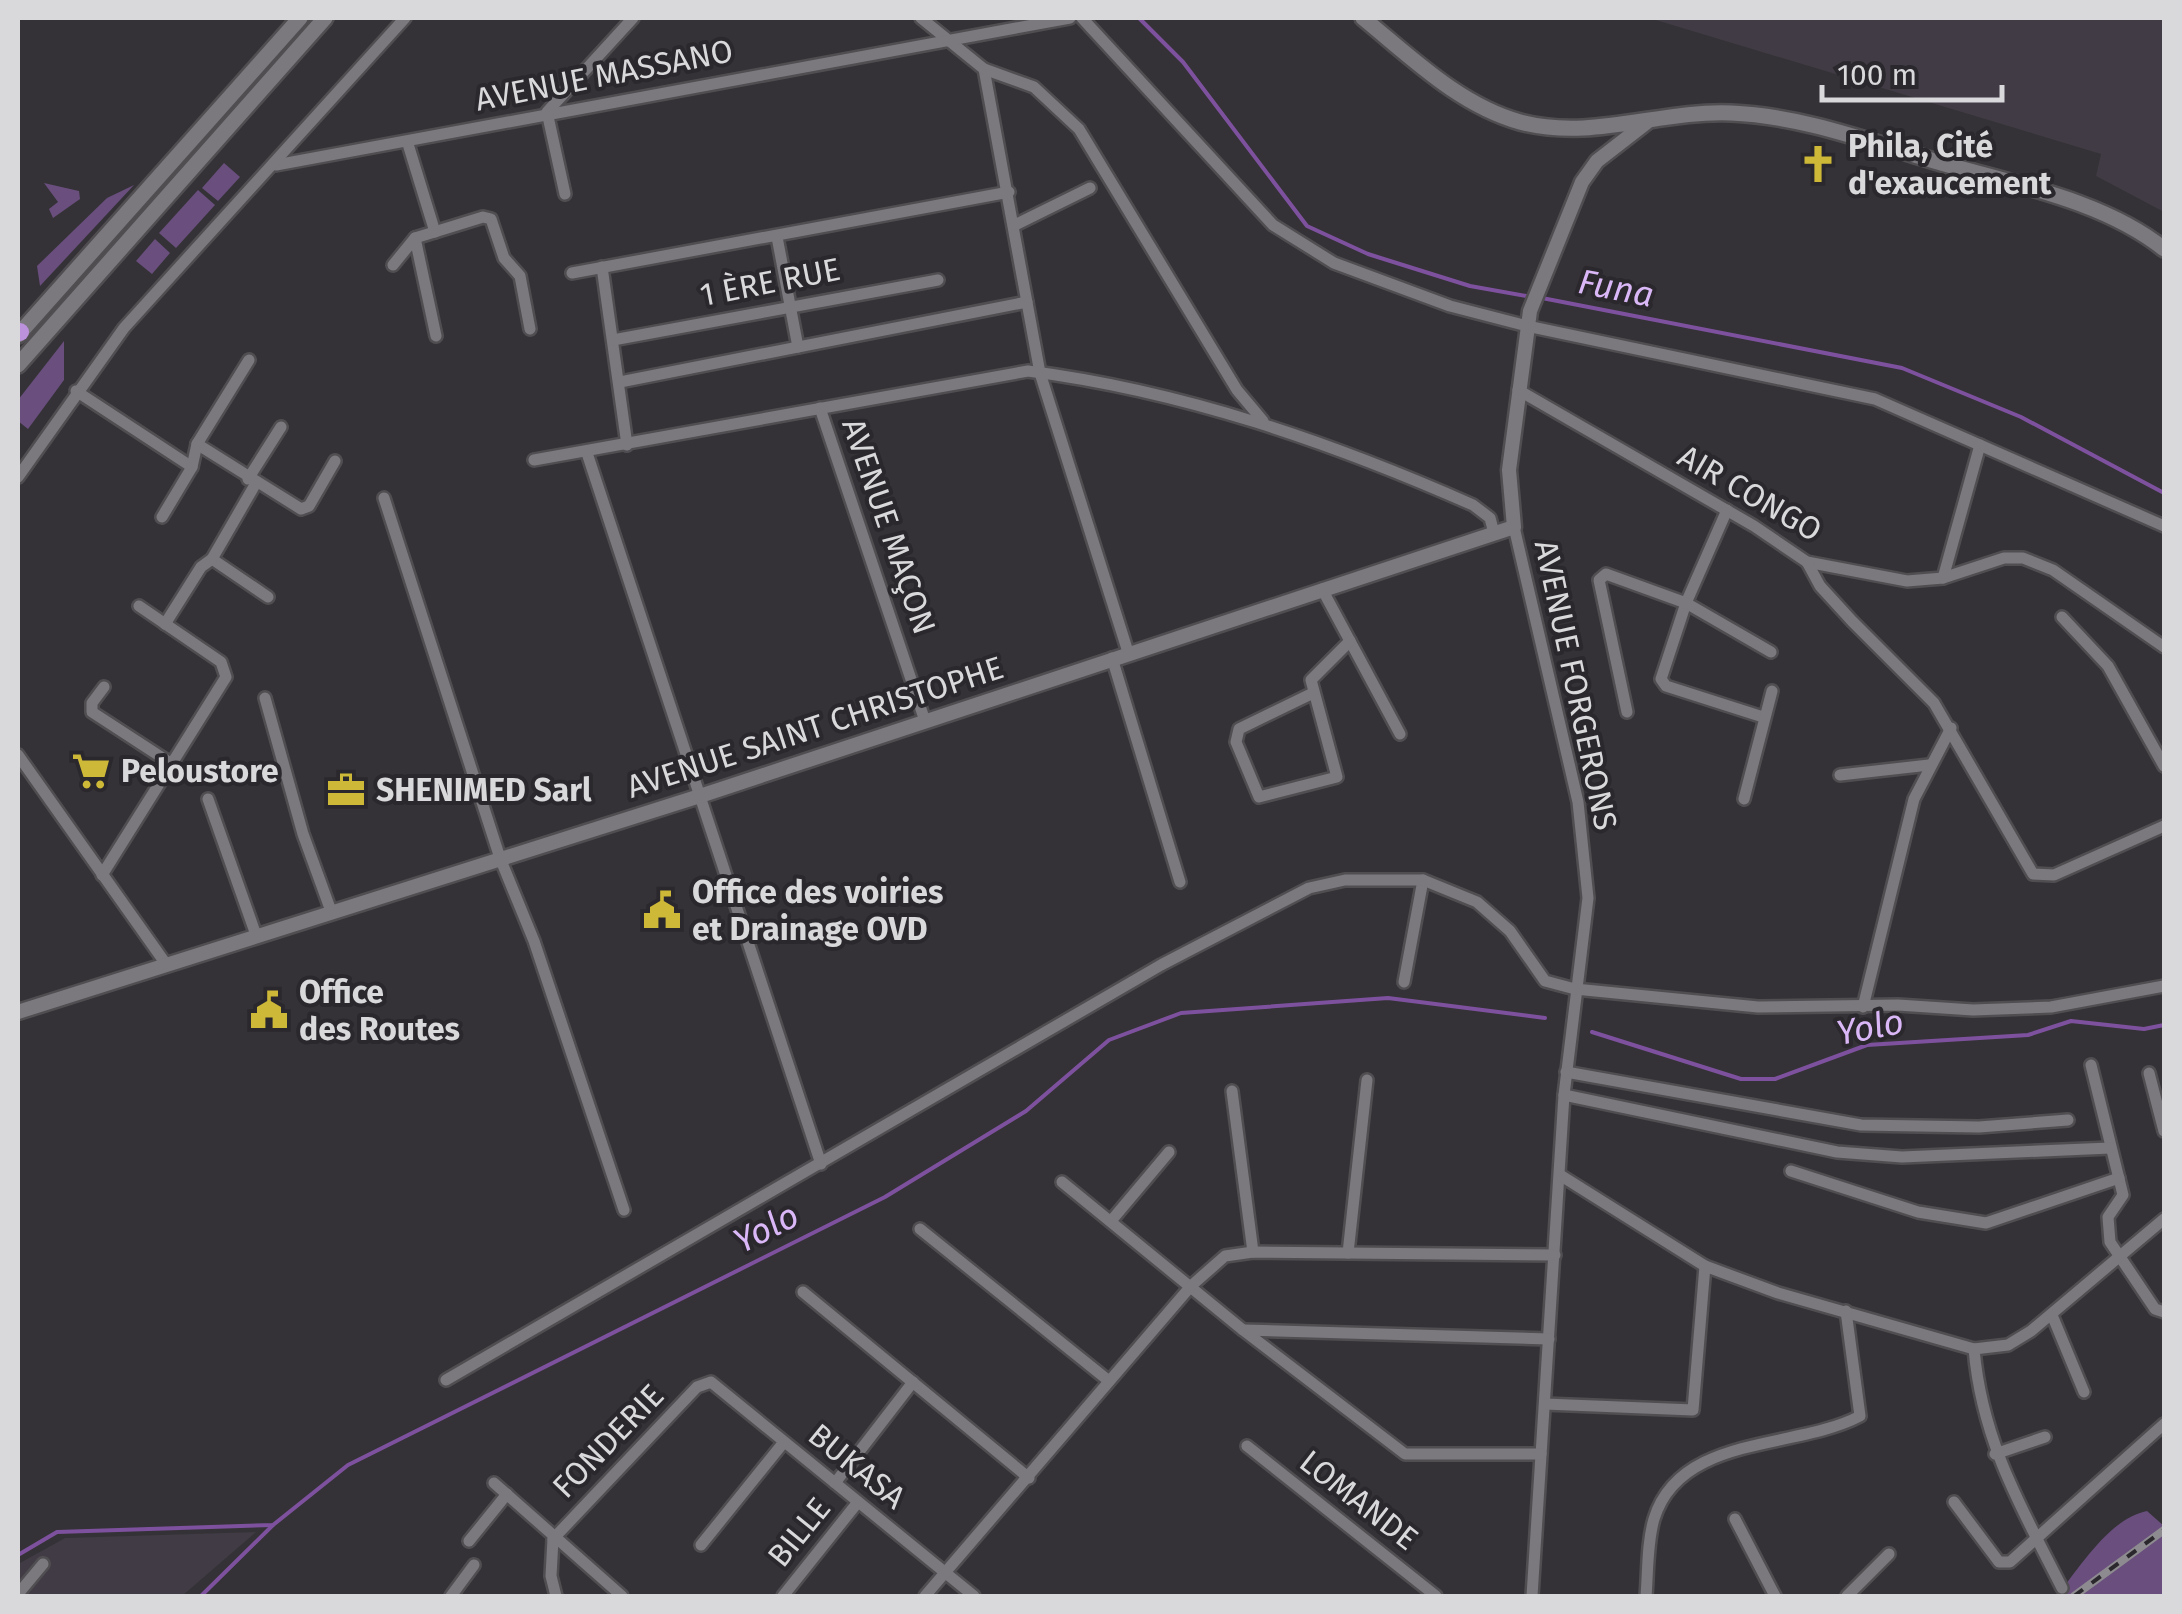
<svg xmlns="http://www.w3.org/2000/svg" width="2182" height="1614" font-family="'Fira Sans',sans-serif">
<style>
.built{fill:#403b44}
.green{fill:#694e7e}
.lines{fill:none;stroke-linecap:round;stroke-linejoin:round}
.stream{stroke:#7e519e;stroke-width:4}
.minor-casing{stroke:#514e52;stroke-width:16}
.tertiary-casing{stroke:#514e52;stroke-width:19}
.secondary-casing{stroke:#514e52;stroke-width:20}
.trunk-casing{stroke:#514e52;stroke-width:22}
.minor{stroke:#7b797e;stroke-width:11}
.tertiary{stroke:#7b797e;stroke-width:14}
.secondary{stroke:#7b797e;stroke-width:15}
.trunk{stroke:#bc92dc;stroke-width:18}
.rail-casing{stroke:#8d8b8f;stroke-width:8}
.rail{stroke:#2a282c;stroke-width:4;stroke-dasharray:11;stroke-linecap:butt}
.labels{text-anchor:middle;stroke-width:8;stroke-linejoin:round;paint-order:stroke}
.street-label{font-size:32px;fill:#d9d8db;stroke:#2a282c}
.poi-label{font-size:32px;font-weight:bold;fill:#d9d8db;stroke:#2a282c;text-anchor:start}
.water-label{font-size:35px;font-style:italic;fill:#dab7f7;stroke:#2a282c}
</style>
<rect width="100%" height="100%" fill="#343236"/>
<g class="built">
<polygon points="1649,18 2164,18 2164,212 2096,176 2101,154"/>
<polygon points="256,1532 182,1596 18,1596 18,1564 65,1538"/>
</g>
<g class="green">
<polygon points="224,163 240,177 218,201 202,188"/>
<polygon points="44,183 79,191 80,199 53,218 49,209 58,202"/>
<polygon points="134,185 40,286 37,266 107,198"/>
<polygon points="198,190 215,205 176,248 159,233"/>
<polygon points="155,239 170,253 152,274 136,261"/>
<polygon points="64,341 64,380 28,429 18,421 18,400"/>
<path d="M2147,1511L2164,1526V1596H2057C2079,1568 2110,1518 2147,1511Z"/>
</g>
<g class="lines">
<g class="stream">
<polyline points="1139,18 1183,62 1307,226 1368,254 1470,286 1532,297"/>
<polyline points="1542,298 1902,368 2021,417 2164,493"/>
<polyline points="1592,1032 1741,1079 1775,1079 1867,1045 2028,1035 2071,1021 2144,1029 2164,1025"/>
<polyline points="18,1555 57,1532 273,1525 348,1465 885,1197 1026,1111 1109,1040 1181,1013 1388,998 1545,1018"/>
<polyline points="201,1596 273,1525"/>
</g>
<g class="minor-casing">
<g id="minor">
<polyline points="921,18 984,69 1040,373 1128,652"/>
<polyline points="1082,18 1273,225 1334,263 1450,306 1527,326 1875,399 2164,526"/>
<polyline points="984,69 1034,87 1079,129 1237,390 1263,421"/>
<polyline points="408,144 435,232"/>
<polyline points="276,165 1070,18"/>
<polyline points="565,194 547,112 633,18"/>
<polyline points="1015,225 1090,188"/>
<polyline points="777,237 798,347"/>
<polyline points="415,238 436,336"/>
<polyline points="393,265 415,238 483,217 491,219 504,258 520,276 530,329"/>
<polyline points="602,267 627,445"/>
<polyline points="572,273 1009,192"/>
<polyline points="613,340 938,280"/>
<polyline points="620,382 1027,302"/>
<polyline points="1518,390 1754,526 1807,562 1907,581 1943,578 2004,558 2023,558 2053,570 2164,647"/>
<polyline points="76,391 192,467"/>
<polyline points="820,408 924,718"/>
<polyline points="197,444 301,509 309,506 335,461"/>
<polyline points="587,453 821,1164"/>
<path d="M534,460L1028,371C1183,391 1330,442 1473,505L1490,518L1494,533"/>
<polyline points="18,477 124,328 405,18"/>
<polyline points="248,479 281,427"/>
<polyline points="384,498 500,858 534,941 624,1210"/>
<polyline points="1727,510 1686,603 1661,679 1666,686 1763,717"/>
<polyline points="162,517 192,467 197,444 249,360"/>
<polyline points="1514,527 1578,802 1588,898 1564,1095 1532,1596"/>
<polyline points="212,559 268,597"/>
<polyline points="1807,562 1820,586 1852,621 1934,703 2033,874 2054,875 2164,826"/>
<polyline points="1943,578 1980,445"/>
<polyline points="1322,589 1400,734"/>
<polyline points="2062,617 2108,666 2164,766"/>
<polyline points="165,624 201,567 212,559 256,483"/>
<polyline points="1112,658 1180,882"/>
<polyline points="104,687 92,703 92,712 172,764"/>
<polyline points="1311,694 1239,729 1236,742 1259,797 1337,777 1311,680 1350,641"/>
<polyline points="265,698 303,834 331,911"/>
<polyline points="1627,712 1599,580 1606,574 1686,603 1771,652"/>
<polyline points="18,755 166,964"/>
<polyline points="1840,775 1929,765"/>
<polyline points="208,799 256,935"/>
<polyline points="1744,799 1772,691"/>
<polyline points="102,875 226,677 221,662 139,606"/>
<polyline points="1404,982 1423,880"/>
<polyline points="1863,1007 1914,799 1951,728"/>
<polyline points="2091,1065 2123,1195 2108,1217 2110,1242 2155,1309 2164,1312"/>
<polyline points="1566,1072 1861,1125 1979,1127 2068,1120"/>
<polyline points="2149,1073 2164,1131"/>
<polyline points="1232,1091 1253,1252"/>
<polyline points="1564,1095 1837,1152 1902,1157 2110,1148"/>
<polyline points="1791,1171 1918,1212 1986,1223 2119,1178"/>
<polyline points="1560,1175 1705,1266 1778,1293 1974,1349 2008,1345 2031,1331 2164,1219"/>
<polyline points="1062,1182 1243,1330 1405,1454 1541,1454"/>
<polyline points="1111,1221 1169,1152"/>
<polyline points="920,1229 1109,1381"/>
<polyline points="1348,1253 1367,1080"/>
<polyline points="803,1292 1029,1478"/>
<polyline points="2052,1315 2084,1392"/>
<polyline points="1243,1330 1549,1339"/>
<path d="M1974,1349C1982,1441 2021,1507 2062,1588"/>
<polyline points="446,1380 1161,965 1309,888 1345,880 1423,880 1477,902 1510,931 1545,981 1575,989 1758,1007 1898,1005 1973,1010 2051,1007 2164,986"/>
<polyline points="1545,1404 1693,1410 1705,1266"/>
<polyline points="1247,1446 1436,1596"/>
<polyline points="1995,1454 2045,1437"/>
<polyline points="494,1483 622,1596"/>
<polyline points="835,1483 913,1382"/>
<polyline points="1954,1502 1999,1562 2010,1562 2164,1424"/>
<polyline points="1735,1519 1775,1596"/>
<polyline points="553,1539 697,1387 711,1382 974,1596"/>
<polyline points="553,1539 551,1576 556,1596"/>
<polyline points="469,1541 507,1494"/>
<polyline points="701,1545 784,1442"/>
<polyline points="18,1594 43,1564"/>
<polyline points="451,1596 474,1565"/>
<polyline points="783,1596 858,1502"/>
<polyline points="925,1596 1191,1286 1225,1256 1253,1252 1555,1255"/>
<path d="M1646,1596C1648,1572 1647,1543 1654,1519C1680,1434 1796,1450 1860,1416L1846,1311"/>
<polyline points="1847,1596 1889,1554"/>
</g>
</g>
<g class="tertiary-casing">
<polyline id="tertiary" points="18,1012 703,795 1514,527 1509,470 1530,311 1582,182 1597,161 1646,123"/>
</g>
<g class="secondary-casing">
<g id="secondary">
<path d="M1363,18C1411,57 1459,105 1520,122C1592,141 1660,110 1731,113C1803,116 1870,142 1938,162C2012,184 2103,200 2164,249"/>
<polyline points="18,335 300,18"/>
<polyline points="18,365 325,18"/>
</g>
</g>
<g class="trunk-casing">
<polyline id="trunk" points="18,332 20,332"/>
</g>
<use href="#minor" class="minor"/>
<use href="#tertiary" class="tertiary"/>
<use href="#secondary" class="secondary"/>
<use href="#trunk" class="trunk"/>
<g class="rail-casing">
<polyline id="rail" points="2074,1596 2164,1530"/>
</g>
<use href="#rail" class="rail"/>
</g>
<defs>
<g id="church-bare" transform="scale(3)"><path d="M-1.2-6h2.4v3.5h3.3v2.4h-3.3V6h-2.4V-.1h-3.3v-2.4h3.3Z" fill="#ceb837" stroke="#2a282c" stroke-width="2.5" paint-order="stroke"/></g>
<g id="supermarket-bare" transform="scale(3)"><path d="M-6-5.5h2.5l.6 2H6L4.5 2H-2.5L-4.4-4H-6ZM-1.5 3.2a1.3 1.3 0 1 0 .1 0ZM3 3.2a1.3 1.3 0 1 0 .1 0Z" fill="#ceb837" stroke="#2a282c" stroke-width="2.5" paint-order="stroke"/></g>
<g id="office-bare" transform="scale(3)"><path d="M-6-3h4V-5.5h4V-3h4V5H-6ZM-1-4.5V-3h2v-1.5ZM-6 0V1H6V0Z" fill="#ceb837" stroke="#2a282c" stroke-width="2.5" paint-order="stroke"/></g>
<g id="civic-bare" transform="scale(3)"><path d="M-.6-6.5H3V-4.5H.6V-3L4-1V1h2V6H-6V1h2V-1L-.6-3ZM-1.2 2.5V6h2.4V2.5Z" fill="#ceb837" stroke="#2a282c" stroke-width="2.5" paint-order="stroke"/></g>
</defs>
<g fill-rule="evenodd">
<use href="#church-bare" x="1818" y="164"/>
<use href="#supermarket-bare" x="91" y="771"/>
<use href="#office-bare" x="346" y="790"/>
<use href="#civic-bare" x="662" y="910"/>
<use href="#civic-bare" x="269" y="1010"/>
</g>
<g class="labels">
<g class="street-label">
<text transform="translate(604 75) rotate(-11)" y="11">AVENUE MASSANO</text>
<text transform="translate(770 282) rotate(-11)" y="11">1 ÈRE RUE</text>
<text transform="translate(1750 493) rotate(30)" y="11">AIR CONGO</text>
<text transform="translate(889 526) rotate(71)" y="11">AVENUE MAÇON</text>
<text transform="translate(1576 685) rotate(78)" y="11">AVENUE FORGERONS</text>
<text transform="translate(815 727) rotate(-18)" y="11">AVENUE SAINT CHRISTOPHE</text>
<text transform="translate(608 1441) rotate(-46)" y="11">FONDERIE</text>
<text transform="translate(857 1466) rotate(39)" y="11">BUKASA</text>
<text transform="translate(1359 1500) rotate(38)" y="11">LOMANDE</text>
<text transform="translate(799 1532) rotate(-51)" y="11">BILLE</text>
</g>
<g class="poi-label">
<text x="1848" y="157">Phila, Cité<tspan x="1848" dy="37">d'exaucement</tspan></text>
<text x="121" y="782">Peloustore</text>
<text x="376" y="801">SHENIMED Sarl</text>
<text x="692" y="903">Office des voiries<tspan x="692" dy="37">et Drainage OVD</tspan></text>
<text x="299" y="1003">Office<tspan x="299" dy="37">des Routes</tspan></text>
</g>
<g class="water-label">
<text transform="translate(1616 288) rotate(11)" y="12">Funa</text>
<text transform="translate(1870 1027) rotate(-11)" y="12">Yolo</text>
<text transform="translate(766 1228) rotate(-27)" y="12">Yolo</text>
</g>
</g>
<rect width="2182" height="1614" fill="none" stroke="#d9d8db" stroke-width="40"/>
<path d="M1822 85v15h180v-15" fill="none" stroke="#d9d8db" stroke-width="5"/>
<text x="1837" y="85" font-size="30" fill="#d9d8db" stroke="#2a282c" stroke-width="8" paint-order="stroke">100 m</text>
</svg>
